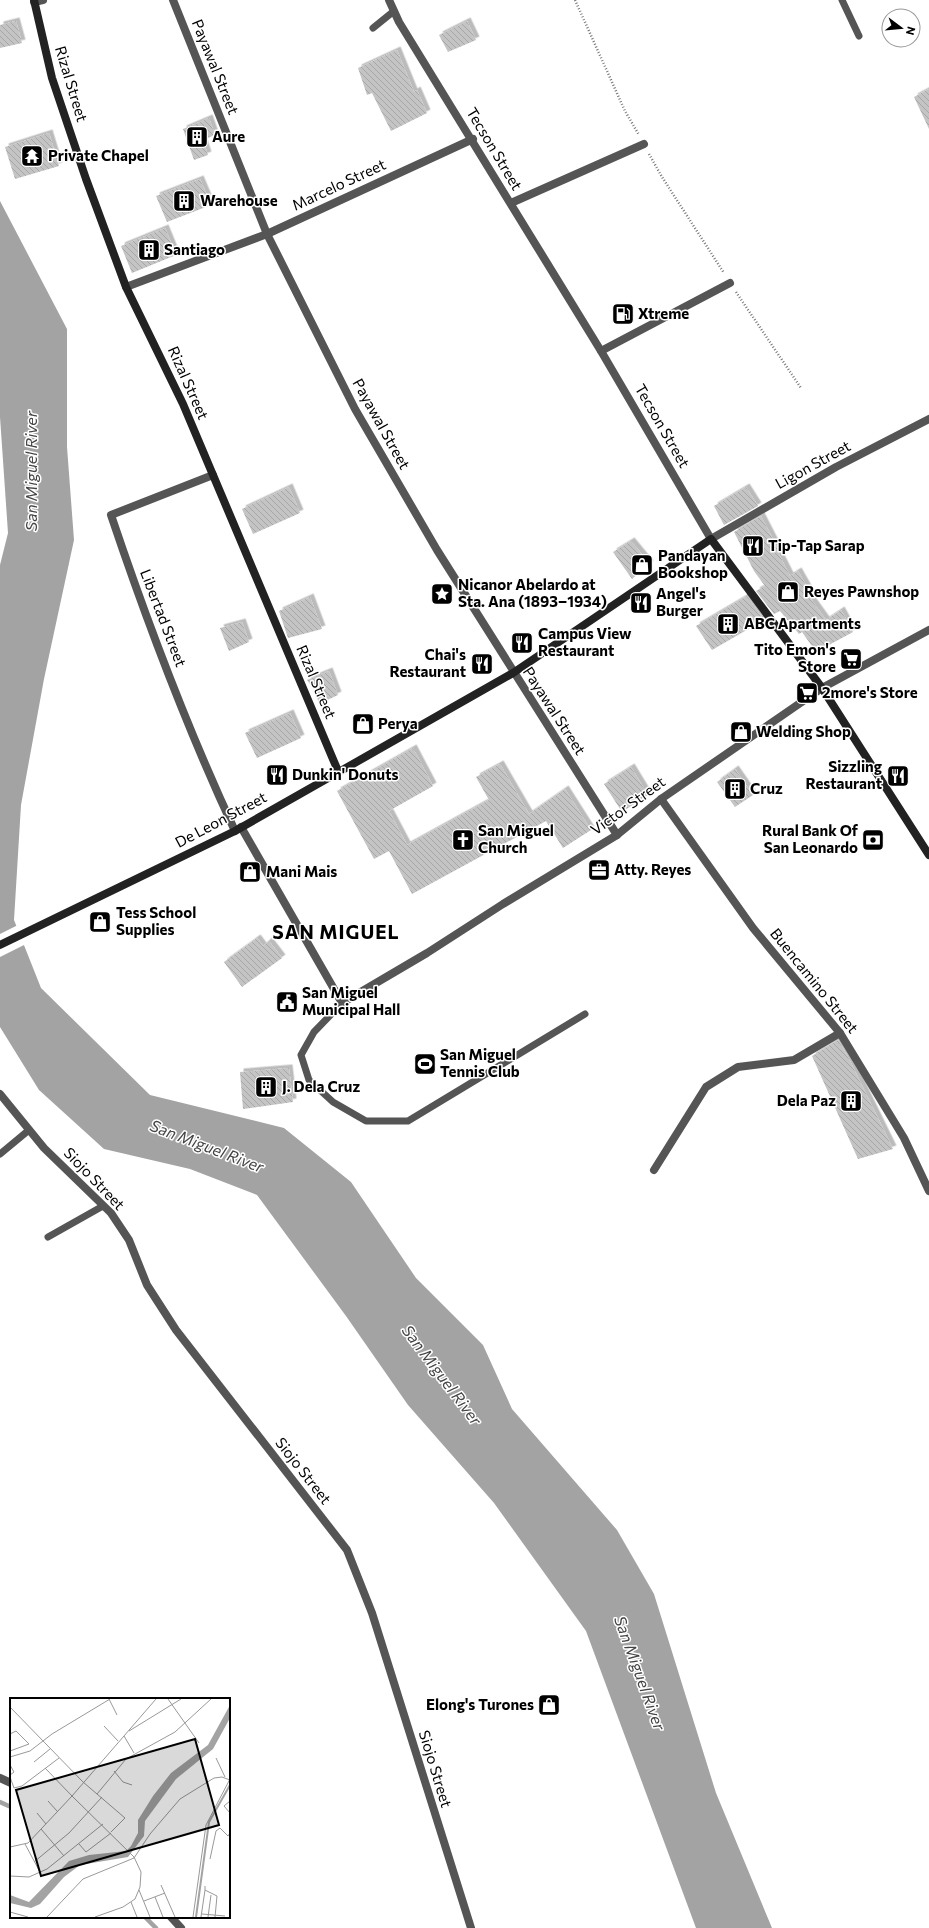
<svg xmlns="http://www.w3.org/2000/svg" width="929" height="1928" font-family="Commissioner,sans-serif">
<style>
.water{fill:#a3a3a3}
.pier{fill:#fff}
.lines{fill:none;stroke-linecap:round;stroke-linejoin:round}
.stream{stroke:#a3a3a3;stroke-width:4.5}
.building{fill:url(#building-back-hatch);filter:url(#shadow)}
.path{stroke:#777;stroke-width:2.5;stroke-dasharray:1 2;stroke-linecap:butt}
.service{stroke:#555;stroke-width:7}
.minor{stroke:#555;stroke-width:8}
.tertiary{stroke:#555;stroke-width:8}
.secondary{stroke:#222;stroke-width:8}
.labels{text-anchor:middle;stroke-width:3;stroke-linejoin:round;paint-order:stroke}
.street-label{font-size:15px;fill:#000;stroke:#fff}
.poi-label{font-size:15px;font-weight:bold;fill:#000;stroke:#fff;text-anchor:start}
.water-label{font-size:16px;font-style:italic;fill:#444;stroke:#fff}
.district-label{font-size:19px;font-weight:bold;letter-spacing:1px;fill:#000;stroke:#fff}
.inset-river{fill:none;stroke:#a3a3a3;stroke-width:2}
.inset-road{fill:none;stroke:#999;stroke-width:1}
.view{fill:#000;fill-opacity:0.15;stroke:#000;stroke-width:2}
.inset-edge{fill:none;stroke:#000;stroke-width:2}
</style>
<defs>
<pattern id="building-back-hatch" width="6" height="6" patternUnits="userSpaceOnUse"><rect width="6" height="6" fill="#c4c4c4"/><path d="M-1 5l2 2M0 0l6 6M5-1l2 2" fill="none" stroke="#a7a7a7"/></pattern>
<filter id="shadow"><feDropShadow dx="3.5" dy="-3.5" stdDeviation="0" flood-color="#0004"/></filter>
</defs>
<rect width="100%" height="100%" fill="#fff"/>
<polygon class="water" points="0,201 67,329 67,447 74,540 44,679 21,805 14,920 41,988 150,1095 284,1128 351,1182 416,1278 483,1345 512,1409 617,1530 654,1594 716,1793 772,1928 696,1928 586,1631 494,1503 408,1405 346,1316 257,1195 190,1169 104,1149 39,1090 0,1027 0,565 8,533 0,417"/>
<polygon class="pier" points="18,925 26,944 0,957 0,934"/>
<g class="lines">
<g class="stream">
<polyline points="0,1802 11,1807"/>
<polyline points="145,1917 156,1928"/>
</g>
</g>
<g class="building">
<polygon points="16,21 22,43 0,48 0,25"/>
<polygon points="467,21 476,40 448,52 439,35"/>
<polygon points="397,50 414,92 417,90 427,113 391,131 372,93 367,95 358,68"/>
<polygon points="929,89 929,129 914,97"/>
<polygon points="209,118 215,135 203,140 208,155 194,160 183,129"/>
<polygon points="49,133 59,166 15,179 5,147"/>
<polygon points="200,179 211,205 167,222 156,196"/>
<polygon points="165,228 176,255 132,273 121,246"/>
<polygon points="289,487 300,513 253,534 242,509"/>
<polygon points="746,487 758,506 724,525 714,506"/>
<polygon points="761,516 779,551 778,552 790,576 798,571 811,594 808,595 826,620 841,610 853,632 816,652 802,632 799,634 780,611 774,614 756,591 765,586 754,571 734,532"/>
<polygon points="631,541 650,564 632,579 613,552"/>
<polygon points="747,596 764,620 712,650 696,626"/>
<polygon points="310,597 322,629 288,638 279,611"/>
<polygon points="242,622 249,642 229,651 220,628"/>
<polygon points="329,671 338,695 319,704 315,691 307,680"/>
<polygon points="290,713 301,738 257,758 245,733"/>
<polygon points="413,748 433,786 389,811 407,845 489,800 476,777 500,764 529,814 565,789 591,830 563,848 546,821 412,894 389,851 374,859 337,791"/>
<polygon points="631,767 648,795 622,812 604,784"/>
<polygon points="735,769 753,795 735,807 717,782"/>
<polygon points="257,938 263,946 269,941 282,958 242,987 224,962"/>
<polygon points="838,1040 848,1057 893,1149 858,1159 812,1056"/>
<polygon points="289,1068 293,1102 243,1109 240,1072"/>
</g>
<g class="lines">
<g class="path">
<polyline points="575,0 625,111 639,135"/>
<polyline points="649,154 662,177 724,273"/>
<polyline points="736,292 801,388"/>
</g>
<g class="service">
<polyline points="842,0 859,36"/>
<polyline points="373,28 394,11"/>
<polyline points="342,1003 314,1032 301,1055 309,1080 333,1102 366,1121 408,1121 585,1014"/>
<polyline points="0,1154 29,1130"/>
<polyline points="48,1237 103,1206"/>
</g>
<g class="minor">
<polyline points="173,0 267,234 355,409 437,550 617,835"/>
<polyline points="34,2 43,0"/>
<polyline points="511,203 644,144"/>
<polyline points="126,287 267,234 473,139"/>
<polyline points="601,351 730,283"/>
<path d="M213,475L111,515C147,622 187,728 235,831"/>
<polyline points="711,539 836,467 929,419"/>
<polyline points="661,799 753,928 840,1033 904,1138 929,1191"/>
<polyline points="654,1170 706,1087 738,1067 794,1060 840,1033"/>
<polyline points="0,1778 11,1783"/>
<polyline points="171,1917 181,1928"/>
</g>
<g class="tertiary">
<polyline points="389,0 399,22 601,351 711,539"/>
<polyline points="241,827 342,1003 427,953 503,904 617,835 661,799 822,688 929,630"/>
<polyline points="0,1094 44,1148 111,1213 129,1240 147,1285 176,1330 347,1550 372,1613 471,1928"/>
</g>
<g class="secondary">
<polyline points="34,0 52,78 86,179 126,287 183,404 338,771"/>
<polyline points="0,945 235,831 513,673 711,539 822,688 929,855"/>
</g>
</g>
<defs>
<g id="building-square" transform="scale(1.15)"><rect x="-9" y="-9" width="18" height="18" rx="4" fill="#000" stroke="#fff"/><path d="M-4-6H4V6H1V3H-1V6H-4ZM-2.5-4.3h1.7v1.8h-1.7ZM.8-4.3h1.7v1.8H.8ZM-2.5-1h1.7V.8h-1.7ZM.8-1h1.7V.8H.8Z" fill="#fff"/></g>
<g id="temple-square" transform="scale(1.15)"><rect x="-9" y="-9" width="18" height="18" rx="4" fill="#000" stroke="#fff"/><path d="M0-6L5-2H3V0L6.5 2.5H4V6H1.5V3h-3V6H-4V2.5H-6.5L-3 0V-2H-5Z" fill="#fff"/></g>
<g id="fuel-square" transform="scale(1.15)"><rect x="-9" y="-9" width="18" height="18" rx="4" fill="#000" stroke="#fff"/><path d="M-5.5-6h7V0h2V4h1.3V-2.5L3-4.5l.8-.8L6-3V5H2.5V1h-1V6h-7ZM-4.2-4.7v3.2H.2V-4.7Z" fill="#fff"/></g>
<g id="restaurant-square" transform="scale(1.15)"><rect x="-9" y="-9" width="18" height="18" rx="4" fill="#000" stroke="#fff"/><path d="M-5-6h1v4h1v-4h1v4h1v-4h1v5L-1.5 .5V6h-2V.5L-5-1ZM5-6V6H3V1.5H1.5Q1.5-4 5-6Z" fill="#fff"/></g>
<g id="shop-square" transform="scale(1.15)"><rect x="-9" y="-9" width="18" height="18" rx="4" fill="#000" stroke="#fff"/><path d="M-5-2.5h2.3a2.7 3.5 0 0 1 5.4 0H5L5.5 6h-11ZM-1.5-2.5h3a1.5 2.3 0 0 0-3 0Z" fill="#fff"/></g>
<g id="sight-square" transform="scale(1.15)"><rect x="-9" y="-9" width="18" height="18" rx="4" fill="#000" stroke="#fff"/><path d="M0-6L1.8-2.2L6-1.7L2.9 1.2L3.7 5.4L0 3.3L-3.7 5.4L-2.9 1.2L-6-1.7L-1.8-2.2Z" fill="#fff"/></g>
<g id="supermarket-square" transform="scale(1.15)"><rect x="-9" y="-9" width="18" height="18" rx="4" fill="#000" stroke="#fff"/><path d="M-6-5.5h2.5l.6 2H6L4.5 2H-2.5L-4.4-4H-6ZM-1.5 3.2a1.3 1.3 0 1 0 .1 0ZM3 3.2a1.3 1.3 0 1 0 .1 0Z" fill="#fff"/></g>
<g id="church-square" transform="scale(1.15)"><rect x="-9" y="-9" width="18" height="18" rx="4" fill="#000" stroke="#fff"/><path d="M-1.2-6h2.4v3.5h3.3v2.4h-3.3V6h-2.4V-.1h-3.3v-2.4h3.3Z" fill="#fff"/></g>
<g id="bank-square" transform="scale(1.15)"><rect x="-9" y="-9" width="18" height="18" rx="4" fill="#000" stroke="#fff"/><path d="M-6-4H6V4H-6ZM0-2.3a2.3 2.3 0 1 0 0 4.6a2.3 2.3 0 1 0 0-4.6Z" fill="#fff"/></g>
<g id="office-square" transform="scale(1.15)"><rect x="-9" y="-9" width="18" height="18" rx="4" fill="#000" stroke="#fff"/><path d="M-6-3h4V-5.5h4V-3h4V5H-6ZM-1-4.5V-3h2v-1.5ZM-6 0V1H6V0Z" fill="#fff"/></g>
<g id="civic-square" transform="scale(1.15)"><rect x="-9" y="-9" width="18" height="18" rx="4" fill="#000" stroke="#fff"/><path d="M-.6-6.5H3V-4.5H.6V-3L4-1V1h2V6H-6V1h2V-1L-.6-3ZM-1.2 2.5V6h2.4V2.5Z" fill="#fff"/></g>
<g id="stadium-square" transform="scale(1.15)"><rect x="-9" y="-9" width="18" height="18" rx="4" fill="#000" stroke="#fff"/><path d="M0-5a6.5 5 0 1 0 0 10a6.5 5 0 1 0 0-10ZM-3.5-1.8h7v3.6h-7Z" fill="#fff"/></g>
</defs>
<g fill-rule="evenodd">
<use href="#building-square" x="197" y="137"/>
<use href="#temple-square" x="32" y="156"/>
<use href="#building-square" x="184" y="201"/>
<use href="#building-square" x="149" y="250"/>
<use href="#fuel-square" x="623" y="314"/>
<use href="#restaurant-square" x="753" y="546"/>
<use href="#shop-square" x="642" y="565"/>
<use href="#shop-square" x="788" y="592"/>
<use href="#sight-square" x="442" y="594"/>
<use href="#restaurant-square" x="641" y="603"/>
<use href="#building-square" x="728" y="624"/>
<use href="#restaurant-square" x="522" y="643"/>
<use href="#supermarket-square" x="851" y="659"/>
<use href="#restaurant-square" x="482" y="664"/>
<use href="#supermarket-square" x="807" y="693"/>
<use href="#shop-square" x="363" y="724"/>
<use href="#shop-square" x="741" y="732"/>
<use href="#restaurant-square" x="277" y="775"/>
<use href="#restaurant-square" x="898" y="776"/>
<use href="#building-square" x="735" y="789"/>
<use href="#church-square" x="463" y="840"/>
<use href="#bank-square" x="873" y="840"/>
<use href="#office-square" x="599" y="870"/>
<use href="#shop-square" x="250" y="872"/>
<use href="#shop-square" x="100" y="922"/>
<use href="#civic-square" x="287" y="1002"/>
<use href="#stadium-square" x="425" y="1064"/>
<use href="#building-square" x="266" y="1087"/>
<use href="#building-square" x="851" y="1101"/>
<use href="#shop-square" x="549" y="1705"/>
</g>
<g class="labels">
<g class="street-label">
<text transform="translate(215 67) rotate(68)" y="5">Payawal Street</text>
<text transform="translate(71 84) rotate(73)" y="5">Rizal Street</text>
<text transform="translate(494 149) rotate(59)" y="5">Tecson Street</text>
<text transform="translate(339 185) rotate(-25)" y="5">Marcelo Street</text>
<text transform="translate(188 383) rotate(66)" y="5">Rizal Street</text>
<text transform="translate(381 424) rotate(61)" y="5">Payawal Street</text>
<text transform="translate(662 426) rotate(60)" y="5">Tecson Street</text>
<text transform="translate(813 465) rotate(-29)" y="5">Ligon Street</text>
<text transform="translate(163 618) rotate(69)" y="5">Libertad Street</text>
<text transform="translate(316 682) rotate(67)" y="5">Rizal Street</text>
<text transform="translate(554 711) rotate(57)" y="5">Payawal Street</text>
<text transform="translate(628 806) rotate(-36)" y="5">Victor Street</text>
<text transform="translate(221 820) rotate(-28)" y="5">De Leon Street</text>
<text transform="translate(814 981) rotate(51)" y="5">Buencamino Street</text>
<text transform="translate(94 1179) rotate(46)" y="5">Siojo Street</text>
<text transform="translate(303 1471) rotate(52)" y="5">Siojo Street</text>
<text transform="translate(435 1769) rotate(73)" y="5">Siojo Street</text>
</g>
<g class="poi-label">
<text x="212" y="142">Aure</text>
<text x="48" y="161">Private Chapel</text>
<text x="200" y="206">Warehouse</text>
<text x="164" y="255">Santiago</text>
<text x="638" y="319">Xtreme</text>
<text x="768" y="551">Tip-Tap Sarap</text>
<text x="658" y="561">Pandayan<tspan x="658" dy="17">Bookshop</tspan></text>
<text x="458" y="590">Nicanor Abelardo at<tspan x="458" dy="17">Sta. Ana (1893–1934)</tspan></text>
<text x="804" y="597">Reyes Pawnshop</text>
<text x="656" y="599">Angel's<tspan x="656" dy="17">Burger</tspan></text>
<text x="744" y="629">ABC Apartments</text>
<text x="538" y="639">Campus View<tspan x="538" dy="17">Restaurant</tspan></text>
<text x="836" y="655" text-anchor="end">Tito Emon's<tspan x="836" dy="17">Store</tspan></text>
<text x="466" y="660" text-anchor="end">Chai's<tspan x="466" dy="17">Restaurant</tspan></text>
<text x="822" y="698">2more's Store</text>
<text x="378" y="729">Perya</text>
<text x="756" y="737">Welding Shop</text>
<text x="882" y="772" text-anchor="end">Sizzling<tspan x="882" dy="17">Restaurant</tspan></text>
<text x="292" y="780">Dunkin' Donuts</text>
<text x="750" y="794">Cruz</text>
<text x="478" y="836">San Miguel<tspan x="478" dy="17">Church</tspan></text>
<text x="858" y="836" text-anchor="end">Rural Bank Of<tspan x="858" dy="17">San Leonardo</tspan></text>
<text x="614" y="875">Atty. Reyes</text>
<text x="266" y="877">Mani Mais</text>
<text x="116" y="918">Tess School<tspan x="116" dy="17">Supplies</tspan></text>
<text x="302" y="998">San Miguel<tspan x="302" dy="17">Municipal Hall</tspan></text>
<text x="440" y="1060">San Miguel<tspan x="440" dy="17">Tennis Club</tspan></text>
<text x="282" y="1092">J. Dela Cruz</text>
<text x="836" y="1106" text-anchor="end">Dela Paz</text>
<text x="534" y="1710" text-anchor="end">Elong's Turones</text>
</g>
<g class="water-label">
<text transform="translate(31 471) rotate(-90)" y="6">San Miguel River</text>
<text transform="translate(207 1146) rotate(21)" y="6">San Miguel River</text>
<text transform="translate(442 1375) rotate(53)" y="6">San Miguel River</text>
<text transform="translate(640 1673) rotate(70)" y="6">San Miguel River</text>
</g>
<g class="district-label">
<text x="336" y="939">SAN MIGUEL</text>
</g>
</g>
<g transform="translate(10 1698)">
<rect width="220" height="220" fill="#fff"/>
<path d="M220,7V20L203,51L166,81L135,123L134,138L118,159L70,167L54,179L30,206L21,210L0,205V197L19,204L59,163L79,157L116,153L121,148L128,135V122L143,98L161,75L198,47Z" fill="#a3a3a3"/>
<path class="inset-river" d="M186,219L199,124L220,87"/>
<path class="inset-road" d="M99,1L107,17M158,1L189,45M0,9L73,84L115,120L101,134M94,28L108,43M119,33L171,1M0,36L6,33L19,46L0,53M114,38L124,55M0,59L20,53L42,36L100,1M206,60L215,79M24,64L40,51M0,67L4,74L0,77M104,73L113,84L122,87M0,79L4,90L12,88L49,60M87,96L116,61L165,34L201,1M38,103L47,113M220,103L214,108L220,115M27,115L36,126M31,131L54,158M15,146L30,174M69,146L76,154L101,135M0,149L18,145L62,98L35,70M200,161L206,133L210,130L218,138L220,135M24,164L59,135L92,99M0,178L19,179L37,171L93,126M151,187L165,219M195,188V192L207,198L205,219M129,192L140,219M145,199L153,219M134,203L155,195M121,204L127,219M0,214L18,219M192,216L215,218M37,219L73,181L124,160L140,136L170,101L204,80L212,79L220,82M85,219L113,209L125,201L130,189L131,174L124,159L62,98L146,1M183,219L196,127L220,81M191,219L195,192M198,219L201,197"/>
<path class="view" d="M185,41L209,127L31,178L6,92Z"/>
<rect width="220" height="220" class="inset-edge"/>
</g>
<g transform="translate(901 28) rotate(106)"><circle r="19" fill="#ffffff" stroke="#999999"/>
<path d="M0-3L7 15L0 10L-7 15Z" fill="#000000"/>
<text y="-6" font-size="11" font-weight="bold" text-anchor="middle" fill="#000000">N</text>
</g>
</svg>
